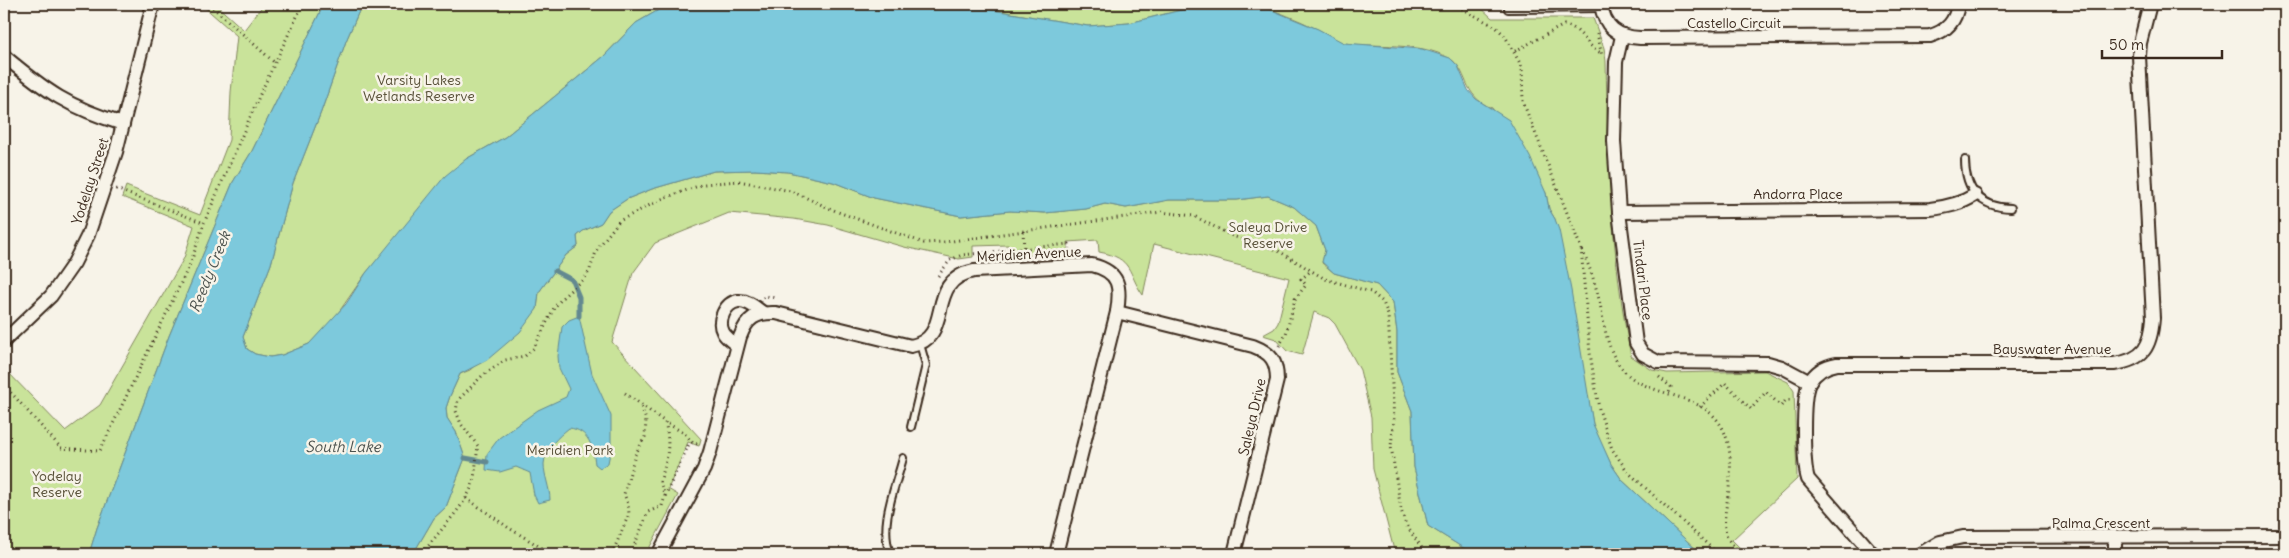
<svg xmlns="http://www.w3.org/2000/svg" width="2289" height="558" font-family="Delius,sans-serif">
<style>
.green{fill:#c9e39a;stroke:#82865c}
.water{fill:#7dc9dc;stroke:#638990}
.lines{fill:none;stroke-linecap:round;stroke-linejoin:round}
.stream{stroke:#638990;stroke-width:5}
.service-casing{stroke:#3b2a1e;stroke-width:10}
.minor-casing{stroke:#3b2a1e;stroke-width:16}
.path{stroke:#3b2a1e;stroke-width:3;stroke-dasharray:1 4;stroke-linecap:butt}
.service{stroke:#f7f3e8;stroke-width:6}
.minor{stroke:#f7f3e8;stroke-width:12}
.labels{text-anchor:middle;stroke-width:5;stroke-linejoin:round;paint-order:stroke}
.street-label{font-size:14px;fill:#3b2a1e;stroke:#f7f3e8}
.park-label{font-size:14px;fill:#574f37;stroke:#f7f3e8}
.water-label{font-size:15px;font-style:italic;fill:#4c524e;stroke:#f7f3e8}
</style>
<rect width="100%" height="100%" fill="#f7f3e8"/>
<filter id="ink" filterUnits="userSpaceOnUse"><feTurbulence type="fractalNoise" baseFrequency=".02" numOctaves="2"/><feDisplacementMap in="SourceGraphic" scale="10" xChannelSelector="R" yChannelSelector="G"/><feConvolveMatrix kernelMatrix="1 2 1 2 8 2 1 2 1" color-interpolation-filters="sRGB"/></filter>
<g filter="url(#ink)">
<g class="green">
<polygon points="201,4 215,4 244,30 264,4 324,4 252,151 233,182 169,336 97,528 89,554 4,554 4,368 65,431 100,405 184,258 194,226 122,197 126,186 200,215 229,140 231,92 237,36"/>
<polygon points="362,4 669,4 636,23 603,57 505,137 466,159 366,273 334,319 309,344 282,355 270,357 255,354 247,349 243,337 271,264 293,183 321,112 346,41"/>
<polygon points="970,4 1205,4 1129,23 1088,26 993,10"/>
<path d="M1257,4H1477L1492,18H1593L1604,48L1606,61C1608,160 1611,259 1631,356L1652,370L1667,373L1765,371L1788,382L1794,391L1797,479L1732,540L1746,554H1701L1622,480L1611,464L1601,444L1593,424L1586,387L1555,219L1549,209L1546,193L1492,108C1461,96 1469,69 1449,58C1418,41 1377,48 1344,43C1334,41 1326,33 1317,29C1298,19 1277,12 1257,4Z"/>
<path d="M755,170L788,172L833,182L874,198L961,216L1010,211L1045,213L1086,209L1105,204L1126,208L1169,200H1237L1268,196L1294,207L1316,226L1325,250L1322,263L1334,273L1377,285L1393,302L1397,332V372L1412,411L1414,467L1428,526L1473,554H1395L1373,469L1371,417L1360,370L1335,324L1329,318L1314,312L1302,355L1287,351L1276,339L1263,335L1274,329L1278,323L1289,278L1154,244L1143,295C1127,273 1134,258 1099,252L1098,240L1068,242V254L1009,256L1008,245L973,246V257L959,259L904,247L828,225L794,219L729,213L655,243L633,273L612,342L701,439L699,446L688,442L668,489L678,495L646,554H413L434,518L446,507L465,458L456,432L447,418L446,408L450,396L460,374L470,370L537,309L539,292L566,255L578,246L577,236L583,231L601,223L609,211L627,199L652,189L714,171Z"/>
</g>
<g class="water">
<polygon points="324,4 362,4 346,41 321,112 293,183 271,264 243,337 247,349 255,354 270,357 282,355 309,344 346,304 366,273 445,176 466,159 505,137 603,57 636,23 669,4 970,4 993,10 1088,26 1129,23 1205,4 1257,4 1318,29 1344,43 1422,49 1450,58 1458,66 1468,90 1476,99 1509,120 1530,157 1546,193 1549,209 1555,219 1559,230 1571,290 1593,424 1611,464 1622,480 1701,554 1473,554 1428,526 1414,467 1412,411 1397,372 1397,332 1393,302 1377,285 1334,273 1322,262 1325,250 1316,226 1294,207 1268,196 1237,200 1169,200 1126,208 1105,204 1086,209 1045,213 1010,211 961,216 874,198 833,182 788,172 755,170 714,171 652,189 627,199 609,211 601,223 583,231 577,236 578,246 566,255 539,292 537,309 520,332 487,360 460,374 450,396 446,408 447,418 456,432 465,458 446,507 434,518 413,554 89,554 97,528 169,336 233,182 252,151"/>
<path d="M579,316L592,374L611,416V448L608,463L600,468L595,464C593,447 589,430 569,428C558,437 545,448 544,464C544,476 550,488 550,500L538,503L534,495L530,473L516,467L500,472L486,470L487,454L499,438L538,410L566,397L569,389L559,368L558,356L562,327L569,320Z"/>
</g>
<g class="lines">
<g class="stream">
<polyline points="555,271 572,280 579,297 579,316"/>
<polyline points="465,458 487,462"/>
</g>
<g class="service-casing">
<g id="service">
<polyline points="1508,9 1602,8"/>
<path d="M1965,160C1965,190 1980,207 2011,208"/>
<polyline points="911,427 926,365 920,344"/>
<path d="M890,554C879,523 895,489 903,458"/>
</g>
</g>
<g class="minor-casing">
<g id="minor">
<path d="M1601,4C1604,27 1617,37 1640,38L1930,36C1947,31 1956,21 1958,4"/>
<polyline points="1622,36 1616,62 1614,141 1619,212 1636,343 1643,354 1658,362 1768,363 1782,367 1810,382"/>
<path d="M4,56C47,92 68,107 123,124"/>
<path d="M1619,212L1930,209C1947,207 1961,204 1975,195"/>
<path d="M1117,312L1253,346C1271,353 1277,361 1277,380L1234,554"/>
<polyline points="4,341 51,296 74,263 88,235 116,152 153,4"/>
<path d="M737,346C733,342 725,337 723,332C717,321 725,303 738,301C748,300 756,308 763,313"/>
<path d="M660,551L704,469L710,452L740,337C747,318 756,312 776,313L911,346C956,337 923,281 974,271L1092,265C1120,272 1121,287 1117,312L1056,554"/>
<path d="M1873,554L1808,479C1803,463 1802,398 1809,383C1815,372 1825,366 1837,364H2114C2144,360 2151,346 2153,318L2139,56L2140,43L2150,4"/>
<polyline points="1920,554 1940,542 1963,537 2285,536"/>
<polyline points="2115,554 2115,538"/>
</g>
</g>
<g class="path">
<polyline points="209,4 275,63"/>
<polyline points="1453,4 1496,27 1505,36 1522,67 1523,102 1581,248 1590,353 1599,409 1612,449 1628,472 1718,554"/>
<polyline points="1597,33 1602,56"/>
<path d="M1515,51L1564,25C1582,27 1586,48 1602,53"/>
<polyline points="116,189 204,223"/>
<polyline points="1023,231 1024,250"/>
<path d="M1582,250C1590,268 1596,285 1600,304C1605,328 1607,352 1624,371C1650,399 1704,391 1723,429C1733,450 1731,474 1728,496C1726,510 1722,523 1727,537C1730,543 1737,549 1742,554"/>
<polyline points="938,276 950,260 962,255 1069,244 1070,254"/>
<polyline points="763,298 766,296 776,298"/>
<polyline points="1279,346 1286,334 1295,299 1306,285 1301,279 1312,270"/>
<polyline points="1659,377 1671,387 1669,393"/>
<polyline points="4,385 61,448 100,451 191,262 204,223 261,92 303,4"/>
<polyline points="625,393 665,422"/>
<polyline points="1700,407 1725,383 1751,409 1766,392 1781,406 1786,400 1793,400"/>
<polyline points="665,496 689,444 692,443"/>
<polyline points="466,498 509,528 552,554"/>
<path d="M423,554C436,533 463,509 471,488C476,475 476,459 478,446L461,424L456,411L458,400L482,376L505,360L525,356L534,348L554,308L563,297L583,279L589,272L597,249L619,221L662,199L704,184L739,181L791,191L838,212L924,243L945,242L1161,212L1194,216L1232,236L1277,250L1325,279L1371,292L1383,302L1388,315L1394,420L1391,446L1401,510L1406,525L1426,554"/>
<polyline points="612,554 629,514 628,504 624,494 635,455 645,437 646,420 641,406"/>
<path d="M634,554L635,544L648,512L662,506L665,496L660,482C667,460 671,445 665,422L684,433L693,443L699,444"/>
</g>
<use href="#service" class="service"/>
<use href="#minor" class="minor"/>
</g>
</g>
<g class="labels">
<g class="street-label">
<text x="1734" y="28">Castello Circuit</text>
<text transform="translate(90 181) rotate(-72)" y="5">Yodelay Street</text>
<text x="1798" y="199">Andorra Place</text>
<text transform="translate(1029 254) rotate(-3)" y="5">Meridien Avenue</text>
<text transform="translate(1643 280) rotate(83)" y="5">Tindari Place</text>
<text x="2052" y="354">Bayswater Avenue</text>
<text transform="translate(1252 417) rotate(-77)" y="5">Saleya Drive</text>
<text x="2101" y="528">Palma Crescent</text>
</g>
<g class="park-label">
<text x="419" y="85">Varsity Lakes<tspan x="419" dy="16">Wetlands Reserve</tspan></text>
<text x="1268" y="232">Saleya Drive<tspan x="1268" dy="16">Reserve</tspan></text>
<text x="570" y="455">Meridien Park</text>
<text x="57" y="481">Yodelay<tspan x="57" dy="16">Reserve</tspan></text>
</g>
<g class="water-label">
<text transform="translate(210 272) rotate(-68)" y="5">Reedy Creek</text>
<text x="343" y="452">South Lake</text>
</g>
</g>
<rect width="2289" height="558" fill="none" stroke="#f7f3e8" stroke-width="20"/>
<rect x="10" y="10" width="2269" height="538" fill="none" stroke="#3b2a1e" stroke-width="2" filter="url(#ink)"/>
<path d="M2102 50v8h120v-8" fill="none" stroke="#3b2a1e" stroke-width="2.5"/>
<text x="2109" y="50" font-size="15" fill="#3b2a1e" stroke="#f7f3e8" stroke-width="4" paint-order="stroke">50 m</text>
</svg>
